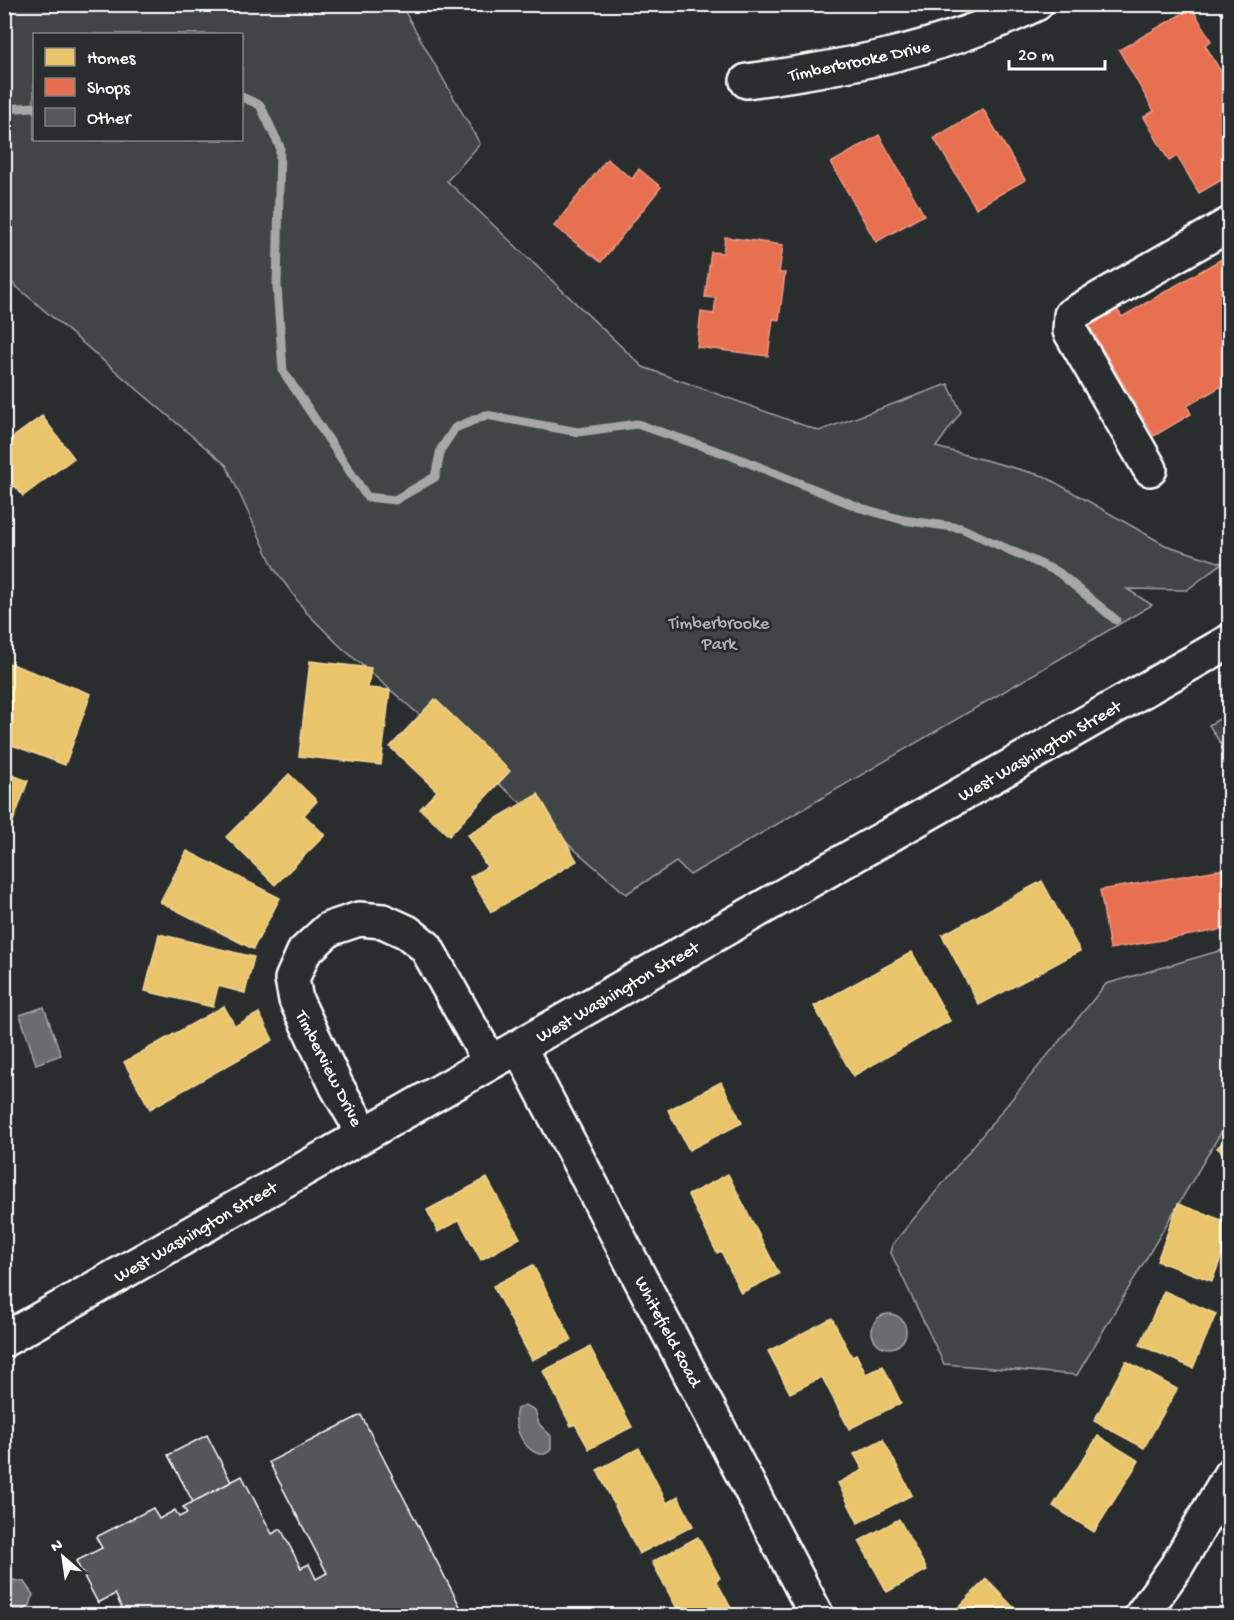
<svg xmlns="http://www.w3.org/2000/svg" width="1234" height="1620" font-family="'Gochi Hand',sans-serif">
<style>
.green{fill:#414445;stroke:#a0a2a2;stroke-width:1.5;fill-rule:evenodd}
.water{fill:#6a6c6d;stroke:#a6a7a7;stroke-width:1.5}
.homes{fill:#e9c46a;stroke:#f0d697;stroke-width:1.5}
.shops{fill:#e76f51;stroke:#ee9a85;stroke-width:1.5}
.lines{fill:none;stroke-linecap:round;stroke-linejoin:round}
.stream{stroke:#a6a7a7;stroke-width:9}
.building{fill:#555758;stroke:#fff;stroke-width:1.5}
.minor-casing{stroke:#fff;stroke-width:38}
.minor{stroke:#2a2d2e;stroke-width:33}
.labels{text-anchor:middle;stroke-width:6;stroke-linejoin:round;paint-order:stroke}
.street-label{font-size:18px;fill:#fff;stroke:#2a2d2e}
.park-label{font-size:18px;fill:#b3b4b5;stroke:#2a2d2e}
</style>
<rect width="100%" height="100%" fill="#2a2d2e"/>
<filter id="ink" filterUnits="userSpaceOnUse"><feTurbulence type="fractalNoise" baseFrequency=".0167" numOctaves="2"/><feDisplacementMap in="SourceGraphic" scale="12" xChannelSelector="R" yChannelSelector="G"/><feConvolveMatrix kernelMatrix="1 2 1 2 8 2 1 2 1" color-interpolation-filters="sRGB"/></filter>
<g filter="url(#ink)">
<g class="green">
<path d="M5,5H401L480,144L447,181L643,367L819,431L948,384L961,412L936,447L1044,476L1165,545L1222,563L1187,590L1127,589L1152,605L690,875L676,862L626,894L341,647L306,612L275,570L226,465L11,282L5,281ZM34,34H242V140H34Z"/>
<polygon points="1229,713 1229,757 1209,725"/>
<polygon points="1229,948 1229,1119 1077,1375 944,1364 891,1253 893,1244 1106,984"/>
</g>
<g class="water">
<polygon points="44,1007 61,1055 36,1064 20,1015"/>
<circle cx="889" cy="1331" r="17"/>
<path d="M525,1405L535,1410L539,1424L551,1436V1450L545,1454C525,1456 511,1425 517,1409Z"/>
<polygon points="13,1580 24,1582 33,1595 30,1606 16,1614 5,1610 5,1585"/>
</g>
<g class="homes">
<polygon points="42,416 74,458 23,496 15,486 4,494 4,444"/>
<polygon points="310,661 371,668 368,688 390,690 381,765 299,756"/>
<polygon points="6,662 91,694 65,765 4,742"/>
<polygon points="435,699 510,771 449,836 420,809 437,791 390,747"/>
<polygon points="4,772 28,781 11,827 4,825"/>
<polygon points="289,774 317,801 304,815 325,835 275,885 226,837"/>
<polygon points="538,794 577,861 491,912 470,877 487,867 468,835"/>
<polygon points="187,851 280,898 253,949 160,902"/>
<polygon points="1042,881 1080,951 979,1005 942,935"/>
<polygon points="159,934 254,957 245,993 218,986 213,1007 145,991"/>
<polygon points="912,952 950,1021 853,1076 814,1006"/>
<polygon points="224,1006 235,1026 259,1013 273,1040 150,1109 124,1062"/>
<polygon points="721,1082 742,1123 689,1150 668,1110"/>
<polygon points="1230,1134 1230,1159 1217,1148"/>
<polygon points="728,1174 779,1274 741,1293 721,1251 717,1253 688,1195"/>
<polygon points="487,1178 520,1238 481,1260 459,1220 438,1232 427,1210"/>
<polygon points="1178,1204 1230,1223 1230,1235 1212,1281 1157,1261"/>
<polygon points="533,1265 572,1340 532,1360 493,1286"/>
<polygon points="1164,1291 1216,1314 1193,1368 1140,1345"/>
<polygon points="832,1318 852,1357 856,1354 866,1374 883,1366 901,1403 849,1429 822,1377 790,1393 768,1351"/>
<polygon points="590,1347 632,1427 589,1449 575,1424 571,1426 543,1371"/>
<polygon points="1126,1361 1177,1389 1144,1448 1094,1421"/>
<polygon points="1098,1436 1139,1461 1094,1532 1053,1506"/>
<polygon points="883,1439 912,1495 858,1523 838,1483 863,1470 854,1454"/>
<polygon points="639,1448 667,1503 678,1496 693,1526 639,1554 597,1470"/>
<polygon points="899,1519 927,1570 887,1592 859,1541"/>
<polygon points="698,1537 720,1578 716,1580 733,1612 726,1616 681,1616 652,1562"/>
<polygon points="986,1579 1022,1616 950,1616"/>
</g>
<g class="shops">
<polygon points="1192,8 1211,41 1205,45 1230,87 1230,175 1199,193 1177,156 1169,161 1144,117 1154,111 1119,50"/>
<polygon points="983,109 1025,180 976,208 934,138"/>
<polygon points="879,135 924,215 876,242 831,163"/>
<polygon points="607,159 632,179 639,169 661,187 601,262 554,226"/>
<polygon points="725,237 783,245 779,273 785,273 779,320 773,319 768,356 697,347 701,312 714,314 716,298 705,297 711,252 723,253"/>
<polygon points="1230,254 1230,381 1187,406 1191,414 1154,436 1084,317 1112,301 1122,317"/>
<polygon points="1230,868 1230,928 1110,949 1100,890"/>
</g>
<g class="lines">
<g class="stream">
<polyline points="242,97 260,105 280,147 277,286 283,371 367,497 395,500 435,477 441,449 455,428 486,415 578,432 637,424 732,456 861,508 903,520 961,528 1058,572 1116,620"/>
<polyline points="4,109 34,107"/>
</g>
</g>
<g class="building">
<polygon points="361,1415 465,1616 126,1616 115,1594 98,1603 76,1561 102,1548 96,1537 153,1508 159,1519 175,1510 179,1517 187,1513 183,1507 242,1476 272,1534 281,1529 301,1568 309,1564 316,1579 327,1573 269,1462"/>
<polygon points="207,1435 231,1482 193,1502 168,1455"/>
</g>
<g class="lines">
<g class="minor-casing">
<g id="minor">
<path d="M747,81C848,67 944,49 1036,4"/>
<polyline points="1150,469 1070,331 1071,315 1230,224"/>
<polyline points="519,1047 817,1616"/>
<polyline points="364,1134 337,1087 296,1000 292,979 304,952 329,929 359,919 383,921 407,932 426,947 490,1062"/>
<polyline points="4,1340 1230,641"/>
<polyline points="1141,1616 1176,1567 1230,1475"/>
</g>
</g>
<use href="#minor" class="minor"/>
</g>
</g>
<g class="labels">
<g class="street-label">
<text transform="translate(859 60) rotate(-12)" y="6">Timberbrooke Drive</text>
<text transform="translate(1039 750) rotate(-30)" y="6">West Washington Street</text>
<text transform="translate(617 991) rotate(-30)" y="6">West Washington Street</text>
<text transform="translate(330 1068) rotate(63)" y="6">Timberview Drive</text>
<text transform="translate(195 1231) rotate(-30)" y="6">West Washington Street</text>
<text transform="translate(669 1331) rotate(62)" y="6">Whitefield Road</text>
</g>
<g class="park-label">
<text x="719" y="628">Timberbrooke<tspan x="719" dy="21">Park</tspan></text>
</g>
</g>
<rect width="1234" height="1620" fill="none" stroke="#2a2d2e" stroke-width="24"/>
<rect x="12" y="12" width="1210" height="1596" fill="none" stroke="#fff" stroke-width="2" filter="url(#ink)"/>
<rect x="33" y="33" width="210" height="108" fill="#2a2d2e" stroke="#7f8182" stroke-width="1.5"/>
<rect x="45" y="48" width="30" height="18" fill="#e9c46a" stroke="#7f8182" stroke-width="1.5"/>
<text x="87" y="63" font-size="18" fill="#ffffff">Homes</text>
<rect x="45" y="78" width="30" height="18" fill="#e76f51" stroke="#7f8182" stroke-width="1.5"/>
<text x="87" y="93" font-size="18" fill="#ffffff">Shops</text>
<rect x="45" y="108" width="30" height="18" fill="#555758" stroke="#7f8182" stroke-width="1.5"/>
<text x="87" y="123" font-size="18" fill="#ffffff">Other</text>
<g transform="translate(63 1557) rotate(331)" stroke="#2a2d2e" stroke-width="4.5" paint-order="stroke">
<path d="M0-4.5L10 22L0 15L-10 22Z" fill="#ffffff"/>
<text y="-9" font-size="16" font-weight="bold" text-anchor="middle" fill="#ffffff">N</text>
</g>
<path d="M1009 60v9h96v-9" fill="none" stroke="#ffffff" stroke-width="3"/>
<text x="1018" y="60" font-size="18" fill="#ffffff" stroke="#2a2d2e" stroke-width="4.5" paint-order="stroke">20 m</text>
</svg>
